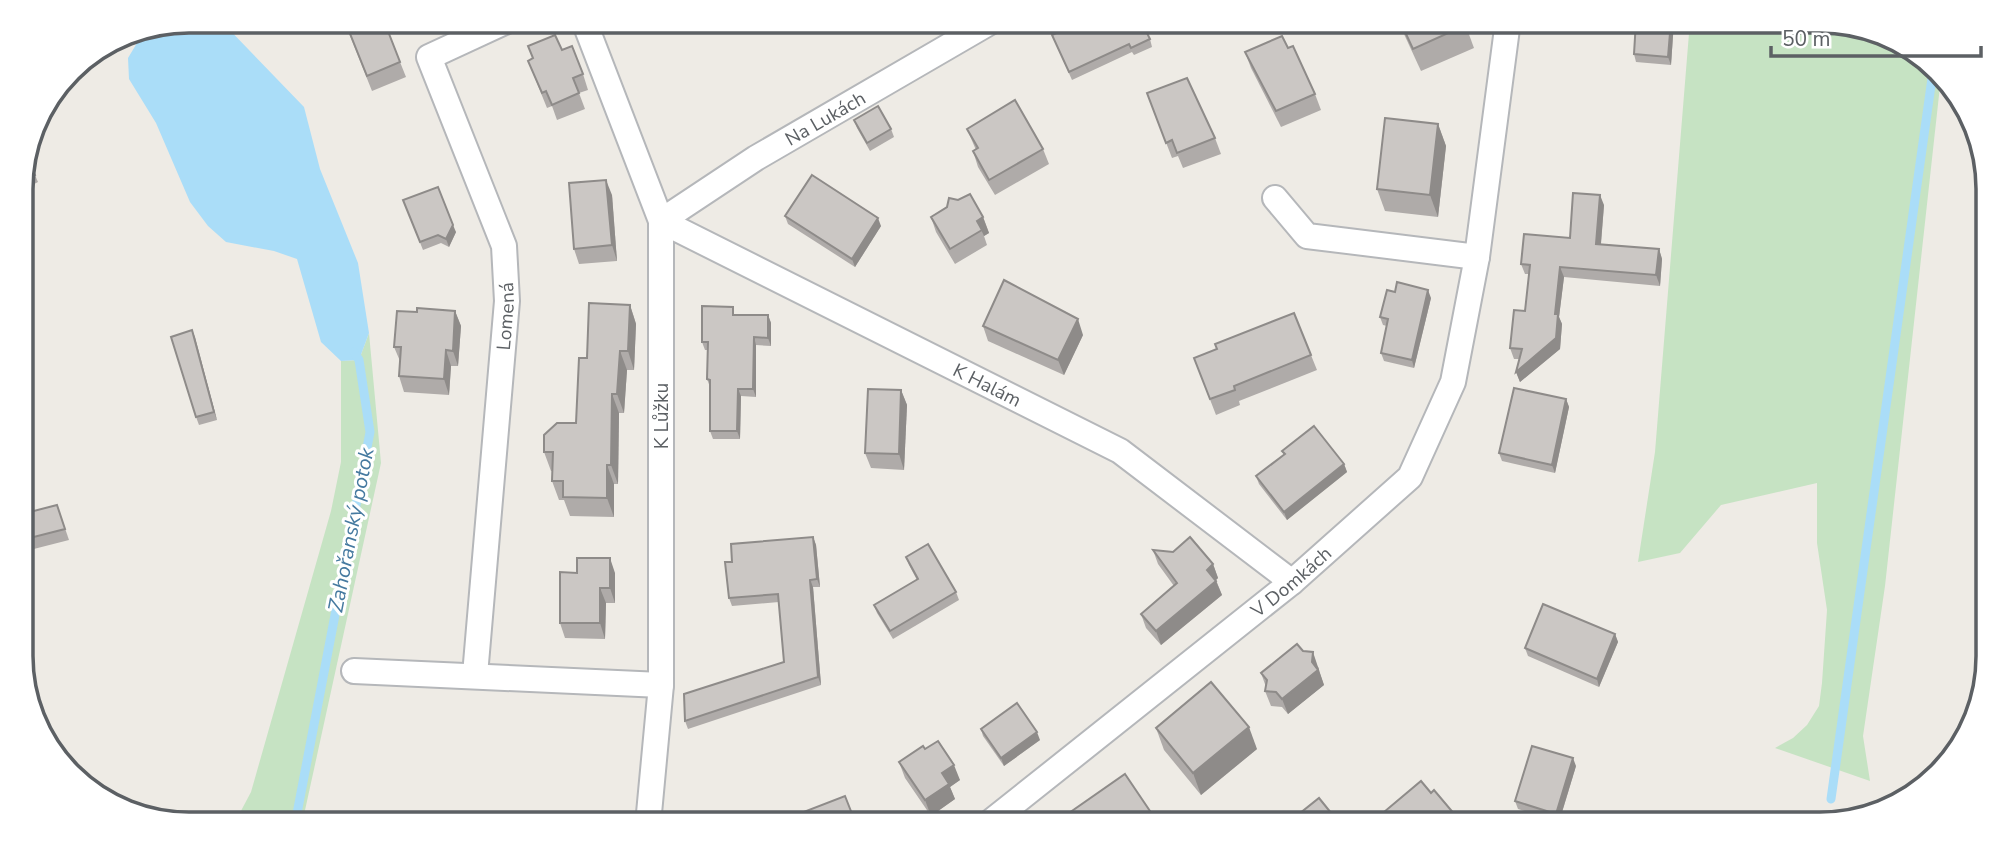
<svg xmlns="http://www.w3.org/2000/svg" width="2009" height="845" font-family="'Nunito Sans',sans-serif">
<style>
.green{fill:#c6e3c3}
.water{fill:#aaddf8}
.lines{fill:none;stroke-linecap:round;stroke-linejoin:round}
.stream{stroke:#aaddf8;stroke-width:9}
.minor-casing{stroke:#b5b7ba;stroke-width:28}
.minor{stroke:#fff;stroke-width:24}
.wall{fill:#afaba9}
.shaded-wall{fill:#8e8b89}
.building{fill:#cbc7c4;stroke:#8e8b89;stroke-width:2}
.labels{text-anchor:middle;stroke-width:6;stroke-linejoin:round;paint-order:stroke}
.street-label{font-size:19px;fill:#5c6064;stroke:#fff}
.water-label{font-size:21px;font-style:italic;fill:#467aa0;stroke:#fff}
.rim{fill:none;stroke:#5c6064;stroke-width:3.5}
</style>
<rect width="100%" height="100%" fill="#eeebe5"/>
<g class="green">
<polygon points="1690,21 1820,21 1884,34 1941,77 1885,586 1863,736 1870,781 1775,748 1793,738 1807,725 1819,706 1822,683 1827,610 1817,543 1817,483 1721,505 1680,553 1638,562 1655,452"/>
<polygon points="369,333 381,463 302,824 234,824 251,792 331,511 341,462 341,361 359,360"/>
</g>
<polygon class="water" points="189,21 221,21 304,107 320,169 358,263 369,333 359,360 341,361 321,342 297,259 274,251 226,242 208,226 190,202 156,123 129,79 128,58 140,38 168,25"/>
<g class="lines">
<g class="stream">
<polyline points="1831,799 1933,71"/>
<polyline points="295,824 370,432 359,360 354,352"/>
</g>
<g class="minor-casing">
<g id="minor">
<polyline points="584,21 661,221 661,685 648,824"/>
<path id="s1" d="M992,21L756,158L661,221L1120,451L1292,582"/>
<polyline points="1275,198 1307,236 1477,257"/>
<polyline points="354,671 661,685"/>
<path id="s2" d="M475,675L507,301L504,246L429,57L507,21"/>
<path id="s3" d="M988,824L1292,582L1410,477L1453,382L1477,257L1508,21"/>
</g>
</g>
<use href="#minor" class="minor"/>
</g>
<g class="wall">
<polygon points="344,21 400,62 406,77 372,91"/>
<polygon points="1398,21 1464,21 1474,48 1421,71"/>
<polygon points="1619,21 1674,21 1671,65 1636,62 1634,54 1635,24 1620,22"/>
<polygon points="1052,35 1150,39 1152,47 1134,55 1132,52 1072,80"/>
<polygon points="1288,48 1315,94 1321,110 1281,127 1251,68 1245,52"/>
<polygon points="562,50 583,74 588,90 579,93 585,109 557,120 552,106 547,108 528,61"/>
<polygon points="1147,93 1215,138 1221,154 1183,168 1178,156 1172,158"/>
<polygon points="854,120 891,129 894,137 870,151 857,128"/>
<polygon points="1438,124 1446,146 1438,217 1385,211 1377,189"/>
<polygon points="967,129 1043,149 1049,164 995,195 978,167 973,151 976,150"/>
<polygon points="35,175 38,182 21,191 21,178"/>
<polygon points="612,195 617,261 579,264 574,249"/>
<polygon points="403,200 456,232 449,247 441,243 423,250"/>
<polygon points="1604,205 1601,244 1659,249 1662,259 1660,286 1564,277 1559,317 1562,324 1560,349 1520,382 1516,372 1519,359 1514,359 1510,348 1525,311 1529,274 1525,274 1521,264 1570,238"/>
<polygon points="947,207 983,217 989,233 984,236 987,245 955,264 936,232 931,217"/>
<polygon points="785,216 881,226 855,267 788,224"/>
<polygon points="1431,298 1414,368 1384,361 1381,353 1387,326 1383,325 1380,317"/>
<polygon points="630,305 636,324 634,370 627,370 624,413 619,413 618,484 614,484 614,517 570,516 564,500 559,500 552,481 553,471 551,471 544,452 576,423 587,358"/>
<polygon points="455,311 461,326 458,366 451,366 449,395 404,392 399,376 400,361 394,347 417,312"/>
<polygon points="1294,313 1317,370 1239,401 1240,405 1216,415 1194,358 1217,349"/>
<polygon points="736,315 768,315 771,323 771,346 756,345 756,397 741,396 740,439 713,439 710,431 710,387 707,379 707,350 705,350 702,342"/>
<polygon points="983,326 1083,335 1064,375 988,341"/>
<polygon points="192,330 217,420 199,425 196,417"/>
<polygon points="901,390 907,405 904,470 871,468 865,453"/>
<polygon points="1566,399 1569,407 1555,473 1502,461 1499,453"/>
<polygon points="1282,451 1344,464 1347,472 1287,520 1259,484 1256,476 1284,455"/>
<polygon points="57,505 69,540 22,552 22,514"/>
<polygon points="813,537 816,545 820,587 813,587 821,685 688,729 685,721 784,662 779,602 732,606 729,598 732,562"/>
<polygon points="1153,550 1213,564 1218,578 1216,580 1222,595 1161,645 1146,628 1141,614 1174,586 1158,564"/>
<polygon points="906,557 956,592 959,600 893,639 877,613 874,605 917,580 909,565"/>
<polygon points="615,573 615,603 606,603 605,639 565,638 560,623"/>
<polygon points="1615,634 1618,642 1599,687 1528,656 1525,648"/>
<polygon points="1303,651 1319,668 1319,671 1324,685 1288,714 1282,707 1271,706 1265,691 1266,687 1261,673"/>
<polygon points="1156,728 1257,749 1201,795 1164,750"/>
<polygon points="981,729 1040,740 1004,766 983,736"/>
<polygon points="925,749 960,780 950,787 955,799 931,816 905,778 899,762"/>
<polygon points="1576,766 1559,822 1518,809 1515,801"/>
</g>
<g class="shaded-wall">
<polygon points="1671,21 1674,21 1671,65 1668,57"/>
<polygon points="1438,124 1446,146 1438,217 1430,195"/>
<polygon points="606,180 612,195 617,261 612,245"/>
<polygon points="1600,195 1604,205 1600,254 1596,244"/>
<polygon points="983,217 989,233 984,236 977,221"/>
<polygon points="878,218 881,226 855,267 852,259"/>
<polygon points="453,225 456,232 449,247 446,239"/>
<polygon points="1659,249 1662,259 1660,286 1656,275"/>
<polygon points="1560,267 1564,277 1559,317 1562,324 1560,349 1520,382 1516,372 1555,314"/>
<polygon points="1428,290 1431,298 1414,368 1412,360"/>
<polygon points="630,305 636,324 634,370 628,351"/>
<polygon points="455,311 461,326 458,366 453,351"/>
<polygon points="768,315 771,323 771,346 768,338"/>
<polygon points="1078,319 1083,335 1064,375 1058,360"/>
<polygon points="192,330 195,337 217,420 214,412"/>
<polygon points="754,337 756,345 756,397 753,389"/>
<polygon points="446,350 451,366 449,395 444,379"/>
<polygon points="620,351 627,370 624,413 617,394"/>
<polygon points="738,389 741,396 740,439 737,431"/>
<polygon points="901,390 907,405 904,470 899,454"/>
<polygon points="612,394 619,413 618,484 611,465"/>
<polygon points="1566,399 1569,407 1555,473 1552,465"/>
<polygon points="1344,464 1347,472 1287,520 1284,512"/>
<polygon points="607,465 614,484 614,517 607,498"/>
<polygon points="813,537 816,545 820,587 817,579"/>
<polygon points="610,558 615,573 615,603 610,588"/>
<polygon points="1213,564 1218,578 1212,584 1207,570"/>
<polygon points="810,580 813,587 821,685 818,677"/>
<polygon points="1216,581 1222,595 1161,645 1156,631"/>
<polygon points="600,588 606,603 605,639 600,623"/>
<polygon points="1615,634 1618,642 1599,687 1597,679"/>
<polygon points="1313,652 1324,685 1288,714 1282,699 1312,662"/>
<polygon points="1249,727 1257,749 1201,795 1193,773"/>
<polygon points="1037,732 1040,740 1004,766 1001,758"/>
<polygon points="1573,758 1576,766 1559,822 1556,814"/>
<polygon points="954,765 960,780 950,787 955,799 931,816 925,800 942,773"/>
<polygon points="1154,817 1157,824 1144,824"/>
</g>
<g class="building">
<polygon points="345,21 384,21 400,62 367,76"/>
<polygon points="1083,21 1141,21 1150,39 1131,48 1129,44 1069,72 1052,35"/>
<polygon points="1400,21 1464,21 1466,25 1413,49"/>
<polygon points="1636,21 1671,21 1668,57 1634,54"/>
<polygon points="555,35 562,50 572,46 583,74 573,78 579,93 552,105 546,91 542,93 528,61 533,58 528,46"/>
<polygon points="1282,36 1288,48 1293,46 1315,94 1276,111 1245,52"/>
<polygon points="1187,78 1215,138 1177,153 1172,140 1166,143 1147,93"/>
<polygon points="1015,100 1043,149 989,180 973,151 978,148 967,129"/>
<polygon points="878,106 891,129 867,143 854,120"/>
<polygon points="1385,118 1438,124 1430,195 1377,189"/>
<polygon points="27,158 35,175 21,182 21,178"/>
<polygon points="812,175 878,218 852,259 785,216"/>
<polygon points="606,180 612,245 574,249 569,183"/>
<polygon points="438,187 453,225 446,239 438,235 420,242 403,200"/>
<polygon points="1573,193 1600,195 1596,244 1659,249 1656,275 1560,267 1555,314 1558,314 1556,338 1516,372 1522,349 1510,348 1514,310 1525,311 1530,265 1521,264 1524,234 1570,238"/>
<polygon points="970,194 983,217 977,221 982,230 950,249 931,217 947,207 949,198 958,200"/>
<polygon points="1004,280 1078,319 1058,360 983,326"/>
<polygon points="1397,282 1428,290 1412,360 1381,353 1388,319 1380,317 1387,290 1395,292"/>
<polygon points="589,303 630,305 628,351 620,351 617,394 612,394 611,465 607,465 607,498 563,497 563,481 552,481 553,452 544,452 544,435 557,423 576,423 579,358 587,358"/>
<polygon points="702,306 733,307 733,315 768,315 768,338 754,337 753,389 738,389 737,431 710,431 710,380 707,379 708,342 702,342"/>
<polygon points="417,308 455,311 453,351 446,350 444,379 399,376 401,347 394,347 397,311 417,312"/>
<polygon points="1294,313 1311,355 1234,386 1235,390 1210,399 1194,358 1217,349 1215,344"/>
<polygon points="192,330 214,412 196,417 171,337"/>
<polygon points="1514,388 1566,399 1552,465 1499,453"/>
<polygon points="868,389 901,390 899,454 865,453"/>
<polygon points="1314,426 1344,464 1284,512 1256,476 1285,454 1282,451"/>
<polygon points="57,505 65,529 22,540 22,514"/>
<polygon points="813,537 817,579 810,580 818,677 685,721 684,694 784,662 778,594 729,598 725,562 732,562 731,544"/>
<polygon points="1190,537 1213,564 1207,570 1216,581 1156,631 1141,614 1177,583 1153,550 1173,552"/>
<polygon points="928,544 956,592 890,631 874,605 918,579 906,557"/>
<polygon points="577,558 610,558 610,588 600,588 600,623 560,623 560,572 577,573"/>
<polygon points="1543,604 1615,634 1597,679 1525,648"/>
<polygon points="1297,644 1303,651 1313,652 1312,662 1318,670 1282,699 1276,692 1265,691 1267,680 1261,673"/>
<polygon points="1211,682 1249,727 1193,773 1156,728"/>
<polygon points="1017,703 1037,732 1001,758 981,729"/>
<polygon points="938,741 954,765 942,773 949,784 925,800 899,762 923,746 925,749"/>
<polygon points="1532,746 1573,758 1556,814 1515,801"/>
<polygon points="1125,774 1154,817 1144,824 1076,824 1069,813"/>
<polygon points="1421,781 1431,793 1434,790 1461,822 1459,824 1384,824 1378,817"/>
<polygon points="845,796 856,824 806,824 801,813"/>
<polygon points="1319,798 1340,824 1307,824 1299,814"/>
</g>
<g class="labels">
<g class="street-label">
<text transform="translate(825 118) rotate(-30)" y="7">Na Lukách</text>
<text dy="7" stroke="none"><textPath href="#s2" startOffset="360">Lomená</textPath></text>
<text dy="7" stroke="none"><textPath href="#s1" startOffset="752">K Halám</textPath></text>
<text transform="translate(661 416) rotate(-90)" y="7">K Lůžku</text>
<text dy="7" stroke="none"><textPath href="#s3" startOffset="388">V Domkách</textPath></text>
</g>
<g class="water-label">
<text transform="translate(351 530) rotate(-79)" y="7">Zahořanský potok</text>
</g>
</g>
<path d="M0 0H2009V845H0ZM189 33H1820A156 156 0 0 1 1976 189V656A156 156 0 0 1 1820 812H189A156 156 0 0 1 33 656V189A156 156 0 0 1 189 33Z" fill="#fff" fill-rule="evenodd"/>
<path class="rim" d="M189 33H1820A156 156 0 0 1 1976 189V656A156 156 0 0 1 1820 812H189A156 156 0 0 1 33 656V189A156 156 0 0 1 189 33Z"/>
<path d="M1771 46v10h210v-10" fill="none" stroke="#5c6064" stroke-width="3.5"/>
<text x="1782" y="46" font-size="21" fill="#5c6064" stroke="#ffffff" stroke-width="5" paint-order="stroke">50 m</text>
</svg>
